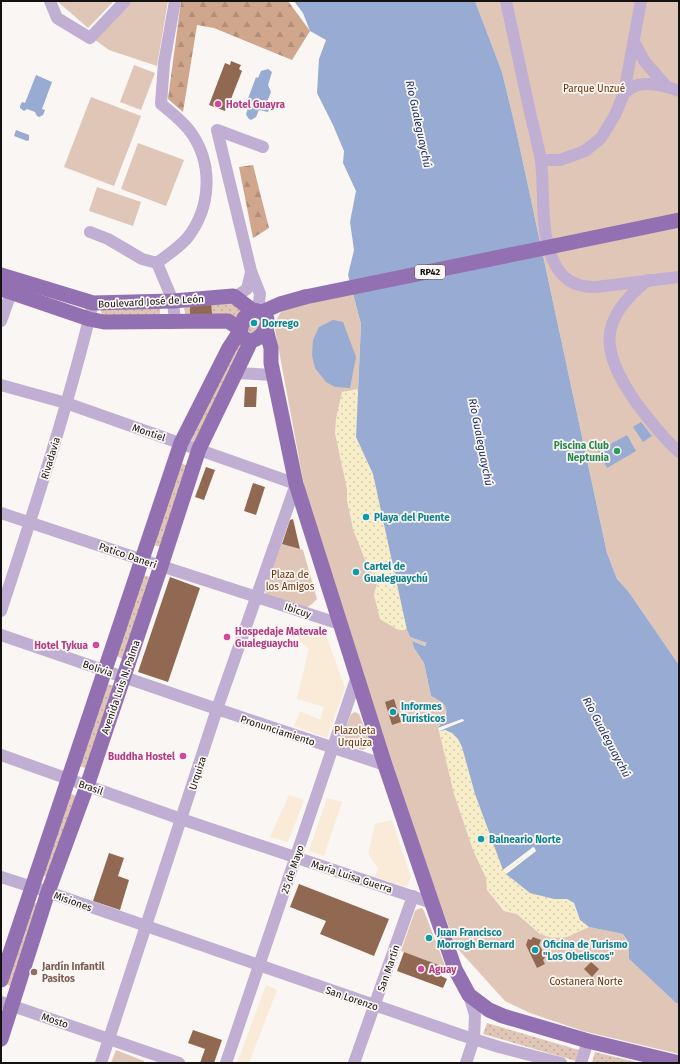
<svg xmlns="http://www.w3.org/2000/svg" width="680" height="1064" font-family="'Fira Sans',sans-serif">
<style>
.commercial{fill:#f9ebd7}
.grass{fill:url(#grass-dots)}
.forest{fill:url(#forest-firs)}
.sand{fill:url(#sand-dots)}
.park{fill:#e0c6b6}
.water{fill:#98abd2}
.pier{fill:#faf6f3}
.building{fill:#916952}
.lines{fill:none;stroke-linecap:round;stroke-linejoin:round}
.minor{stroke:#c1aed3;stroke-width:12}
.major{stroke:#9370b1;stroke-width:15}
.major-bridge{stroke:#9370b1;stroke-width:15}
.hotel-dot{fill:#d1479c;stroke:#faf6f3;stroke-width:1.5}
.culture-dot{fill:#0f9aa8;stroke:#faf6f3;stroke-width:1.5}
.leisure-dot{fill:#2e9e5b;stroke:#faf6f3;stroke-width:1.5}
.education-dot{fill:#8d6e63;stroke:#faf6f3;stroke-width:1.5}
.labels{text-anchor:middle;stroke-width:3.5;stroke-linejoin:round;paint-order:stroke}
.shield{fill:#faf6f3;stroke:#585655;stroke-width:1}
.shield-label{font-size:9px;font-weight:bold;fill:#131211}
.park-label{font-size:10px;fill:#663108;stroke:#faf6f3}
.hotel-label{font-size:10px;font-weight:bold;fill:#b23c85;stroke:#faf6f3;text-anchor:start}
.street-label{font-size:10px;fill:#131211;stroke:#faf6f3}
.culture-label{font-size:10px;font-weight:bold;fill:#0d838f;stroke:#faf6f3;text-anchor:start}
.leisure-label{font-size:10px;font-weight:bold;fill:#27864d;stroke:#faf6f3;text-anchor:end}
.education-label{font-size:10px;font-weight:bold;fill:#785e54;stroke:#faf6f3;text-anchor:start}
.water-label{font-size:11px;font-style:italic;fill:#1d3263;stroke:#faf6f3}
</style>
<defs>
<pattern id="grass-dots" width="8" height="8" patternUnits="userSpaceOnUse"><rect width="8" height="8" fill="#e0c6b6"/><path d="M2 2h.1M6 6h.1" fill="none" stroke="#bfa99b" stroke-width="1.8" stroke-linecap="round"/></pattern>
<pattern id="forest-firs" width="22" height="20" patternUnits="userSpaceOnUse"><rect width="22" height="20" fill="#d0a68d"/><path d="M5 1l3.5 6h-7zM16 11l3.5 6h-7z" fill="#b28e79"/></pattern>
<pattern id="sand-dots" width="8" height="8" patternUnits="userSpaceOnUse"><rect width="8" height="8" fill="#f7edc8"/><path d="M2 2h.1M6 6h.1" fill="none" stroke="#d3caab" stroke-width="1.8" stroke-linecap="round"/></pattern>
</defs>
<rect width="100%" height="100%" fill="#faf6f3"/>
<g class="commercial">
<polygon points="302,625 325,633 345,688 327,738 294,726 300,711 320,720 324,707 297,699 309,648 298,640"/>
<polygon points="289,795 304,800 288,842 270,837"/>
<polygon points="327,798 342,802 324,856 309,851"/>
<polygon points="392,820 411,877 407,887 375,877 378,868 368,854 375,824"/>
<polygon points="266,985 277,990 249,1063 237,1063"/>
</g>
<g class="grass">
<polygon points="230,300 246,310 238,321 186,315 184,309 186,302"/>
<polygon points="160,306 160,314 102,316 101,309"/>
<polygon points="254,320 259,322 258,331 249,334 247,328 251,321"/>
<polygon points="238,342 245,346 195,442 189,439"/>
<polygon points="181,463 188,466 161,547 153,545"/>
<polygon points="143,575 150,577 123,659 116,656"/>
<polygon points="107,684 114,686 86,768 79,766"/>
<polygon points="69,793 76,796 48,877 41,875"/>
<polygon points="33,902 40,905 13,987 6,984"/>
<polygon points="487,1023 579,1050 576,1061 483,1034"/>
<polygon points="595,1052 640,1063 592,1063"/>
</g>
<g class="forest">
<polygon points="181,1 288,1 310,31 292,60 214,28 197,25 183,112 168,99"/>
<polygon points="253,165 269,228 253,238 239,167"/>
</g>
<g class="sand">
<polygon points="358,389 356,437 373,474 407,630 398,630 380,619 374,595 378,580 369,570 353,529 347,500 347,489 335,433 336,419 342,392"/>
<path d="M445,730L452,733L458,739L462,747L475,794L503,869L534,847L554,899C577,899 571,901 579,918C581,922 586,925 589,927L567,937L552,938L540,934L517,914L505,911L486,890V878L473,850L454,794L439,731Z"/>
</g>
<g class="park">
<polygon points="57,1 114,1 88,28"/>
<polygon points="131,1 168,1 157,66 109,50 95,40"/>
<polygon points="475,1 679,1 679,665 628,591 617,579 607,553 516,130 502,72"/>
<polygon points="134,65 155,73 141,110 120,102"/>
<polygon points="91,97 141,116 114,186 64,167"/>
<polygon points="138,143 184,160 166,206 121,189"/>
<polygon points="97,187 141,202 133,226 89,211"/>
<path d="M353,294L361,324L358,389L342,392L336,419L335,433L347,489V500L353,529L369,570L378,580L374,595L380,619L398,630H407L410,637L427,643L426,646L412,641L414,648L424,663L431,696C453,707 447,710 438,728L464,721L439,731L454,794L473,850L486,878L487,890L504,911L517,914L540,934L552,938L567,937L589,927L623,934L629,943V959L676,1003L679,1004V1054L583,1031L530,1013L505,1001L457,948L418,846L306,496L274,324L282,310L299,305Z"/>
<polygon points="280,543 303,550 317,599 312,604 306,608 267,595 264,589"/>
<polygon points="355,712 359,714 370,742 367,748 362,750 342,742 342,738 351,714"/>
<polygon points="422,908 424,911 446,968 401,951 415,911 418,909"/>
<polygon points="116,1050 144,1061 144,1063 111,1063"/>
</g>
<g class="water">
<path d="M294,1H475L502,72L516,130L607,553L617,579L628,591L679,665V1004L676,1003L629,959V943L623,934L589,927L580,920L574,903L567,899H554L530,893L506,874L536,851L533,847L503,870L475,794L462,747L458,739L452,733L445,730L439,731L463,721L462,719L438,728C440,724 443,721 445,717C450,705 440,701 431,696L424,663L414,648L412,641L425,646L427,643L410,637L407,630L373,474L356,437L361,324L348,275L354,250L350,222L356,191L343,163L344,151L333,125L317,93L319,59L326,40L310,31L303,13Z"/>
<polygon points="268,69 272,72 268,85 271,92 267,102 270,107 268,112 259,110 256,117 251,120 248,118 246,114 249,106 246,104 256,77 258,78 261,71"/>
<polygon points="36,75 52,82 42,109 45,110 43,115 39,117 37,116 35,112 27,109 24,111 20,108 20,106 22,102 25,103"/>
<polygon points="16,130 29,135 29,140 27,141 14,136"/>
<polygon points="333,320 343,322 356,357 350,388 335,387 326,382 315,368 312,355 313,340 319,327"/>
<polygon points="641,422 652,436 643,442 633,427"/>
<polygon points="627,435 636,451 607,468 598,451"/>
</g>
<g class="pier">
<polygon points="463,719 464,721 439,731 438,728"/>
<polygon points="534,847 536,851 506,874 505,872 534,851 504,871 503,870"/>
</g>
<g class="building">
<polygon points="231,61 241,65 239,69 242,71 231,99 229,98 225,111 209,105 225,63 230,65"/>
<polygon points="211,301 212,314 190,315 190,302"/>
<polygon points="245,387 257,387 256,407 244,407"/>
<polygon points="206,467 215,470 204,500 195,497"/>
<polygon points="253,483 265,487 256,515 244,511"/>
<polygon points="293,519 300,549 282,544 290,520"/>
<polygon points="170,577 200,588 168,682 138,672"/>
<polygon points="394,699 401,722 392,725 385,702"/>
<polygon points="109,853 124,858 118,876 129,880 120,910 93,901"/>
<polygon points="299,884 389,919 374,956 320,934 326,921 290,907"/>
<polygon points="533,937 541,940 539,945 546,956 543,960 545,964 537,968 526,945 528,939 531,940"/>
<polygon points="404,952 444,967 441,976 447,979 443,988 397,971"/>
<polygon points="591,962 599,969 592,977 584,969"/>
<polygon points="193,1030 222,1040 214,1063 200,1063 205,1049 188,1043"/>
</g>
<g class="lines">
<g class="minor">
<polyline points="50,1 57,18 90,38 125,1"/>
<path d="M506,1C514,37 521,72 529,108C533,126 538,144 541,161C545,194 539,237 556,266C565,282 578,287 596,287L679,277"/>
<polyline points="634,42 645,62 667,87"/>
<path d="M624,93C628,90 633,86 638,85C652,82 666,86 679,91"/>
<polyline points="541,160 560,160 585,151 601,138 615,115 624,93 641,1"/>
<path d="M90,232L108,239L142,259L157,263C167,255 180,247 188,237C211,207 213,165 192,134C184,122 172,113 161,104L164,63L175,1"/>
<polyline points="157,263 173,301 175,322"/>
<path d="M648,280C597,320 601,351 635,401C649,420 662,437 679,452"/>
<polyline points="235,297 247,289 251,272"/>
<polyline points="258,310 260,294 251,271 217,130 263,147"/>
<polyline points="1,321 14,285"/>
<polyline points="235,373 273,375"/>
<polyline points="1,385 66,403 296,484 217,709 101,1063"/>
<polyline points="1,513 161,566 340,624"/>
<path d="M1,611C34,510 68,407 93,303"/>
<polyline points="1,635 217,709 385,765"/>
<polyline points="1,755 181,819 432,903"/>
<polyline points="1,877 48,892 461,1035 499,1047 561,1063"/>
<polyline points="1,1002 179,1063"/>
<polyline points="226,1063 357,676"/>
<polyline points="354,1063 413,896"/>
<polyline points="466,1063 474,1039 475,1015 469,995"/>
<polyline points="581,1063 588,1041"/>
</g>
<g class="major">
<polyline points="554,246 679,220"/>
<polyline points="1,275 93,303 173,301 233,296 235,297 252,310"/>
<polyline points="1,289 89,319 104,322 228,321 240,329"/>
<polyline points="262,312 280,304 305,297"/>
<polyline points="266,329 271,348 271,363 296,484 385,765 432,903 455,969 469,995 489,1010 503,1016 588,1041 679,1063"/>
<path d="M1,980L181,443L229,348L240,331L244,318L252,310C288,312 250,361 240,331"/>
<polyline points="1,1039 48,892 87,786 161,566 199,449 251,341"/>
</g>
<polyline class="major-bridge" points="305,297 554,246"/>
</g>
<g class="hotel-dot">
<circle cx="218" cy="104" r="4"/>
<circle cx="227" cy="637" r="4"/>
<circle cx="96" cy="645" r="4"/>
<circle cx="183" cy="756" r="4"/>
<circle cx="421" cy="969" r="4"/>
</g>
<g class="culture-dot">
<circle cx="254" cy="323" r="4"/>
<circle cx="366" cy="517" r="4"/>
<circle cx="356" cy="572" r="4"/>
<circle cx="393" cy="712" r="4"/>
<circle cx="481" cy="839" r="4"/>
<circle cx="429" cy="938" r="4"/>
<circle cx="535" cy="950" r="4"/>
</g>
<circle class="leisure-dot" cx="617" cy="451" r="4"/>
<circle class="education-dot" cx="34" cy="972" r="4"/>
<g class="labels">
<rect class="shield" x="415" y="265" width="30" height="14" rx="3"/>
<g class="shield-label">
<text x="430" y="275">RP42</text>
</g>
<g class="park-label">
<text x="594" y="92">Parque Unzué</text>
<text x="290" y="578">Plaza de<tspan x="290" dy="12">los Amigos</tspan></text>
<text x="355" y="734">Plazoleta<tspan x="355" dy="12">Urquiza</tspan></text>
<text x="586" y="985">Costanera Norte</text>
</g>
<g class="hotel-label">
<text x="226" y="108">Hotel Guayra</text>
<text x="235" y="635">Hospedaje Matevale<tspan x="235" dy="12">Gualeguaychu</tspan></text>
<text x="88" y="649" text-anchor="end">Hotel Tykua</text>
<text x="175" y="760" text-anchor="end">Buddha Hostel</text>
<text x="429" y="973">Aguay</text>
</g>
<g class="street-label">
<text transform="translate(151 301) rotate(-3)" y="4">Boulevard José de León</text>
<text transform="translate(149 432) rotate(19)" y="4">Montiel</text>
<text transform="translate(50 458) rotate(-73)" y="4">Rivadavia</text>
<text transform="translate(128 555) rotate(19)" y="4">Patico Daneri</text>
<text transform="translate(298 610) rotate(18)" y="4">Ibicuy</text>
<text transform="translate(98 668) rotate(19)" y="4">Bolivia</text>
<text transform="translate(120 687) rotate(-71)" y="4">Avenida Luis N. Palma</text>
<text transform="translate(278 730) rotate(18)" y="4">Pronunciamiento</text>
<text transform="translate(197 773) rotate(-72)" y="4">Urquiza</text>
<text transform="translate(91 787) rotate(19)" y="4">Brasil</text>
<text transform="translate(292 869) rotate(-71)" y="4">25 de Mayo</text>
<text transform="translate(352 876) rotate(18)" y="4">María Luisa Guerra</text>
<text transform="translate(73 901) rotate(20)" y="4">Misiones</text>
<text transform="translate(388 968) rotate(-71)" y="4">San Martín</text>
<text transform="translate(352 998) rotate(19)" y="4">San Lorenzo</text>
<text transform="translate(55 1020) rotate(19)" y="4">Mosto</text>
</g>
<g class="culture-label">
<text x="262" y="327">Dorrego</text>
<text x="374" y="521">Playa del Puente</text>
<text x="364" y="570">Cartel de<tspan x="364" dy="12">Gualeguaychú</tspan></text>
<text x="401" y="710">Informes<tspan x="401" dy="12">Turísticos</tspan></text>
<text x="489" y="843">Balneario Norte</text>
<text x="437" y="936">Juan Francisco<tspan x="437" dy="12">Morrogh Bernard</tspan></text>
<text x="543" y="948">Oficina de Turismo<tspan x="543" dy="12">"Los Obeliscos"</tspan></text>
</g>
<g class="leisure-label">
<text x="609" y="449">Piscina Club<tspan x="609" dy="12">Neptunia</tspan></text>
</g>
<g class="education-label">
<text x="42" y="970">Jardín Infantil<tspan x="42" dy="12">Pasitos</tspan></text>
</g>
<g class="water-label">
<text transform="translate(419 124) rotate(78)" y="4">Río Gualeguaychú</text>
<text transform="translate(481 442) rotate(79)" y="4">Río Gualeguaychú</text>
<text transform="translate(607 737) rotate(62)" y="4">Río Gualeguaychú</text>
</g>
</g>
<rect width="680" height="1064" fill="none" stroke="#131211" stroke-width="4"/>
</svg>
